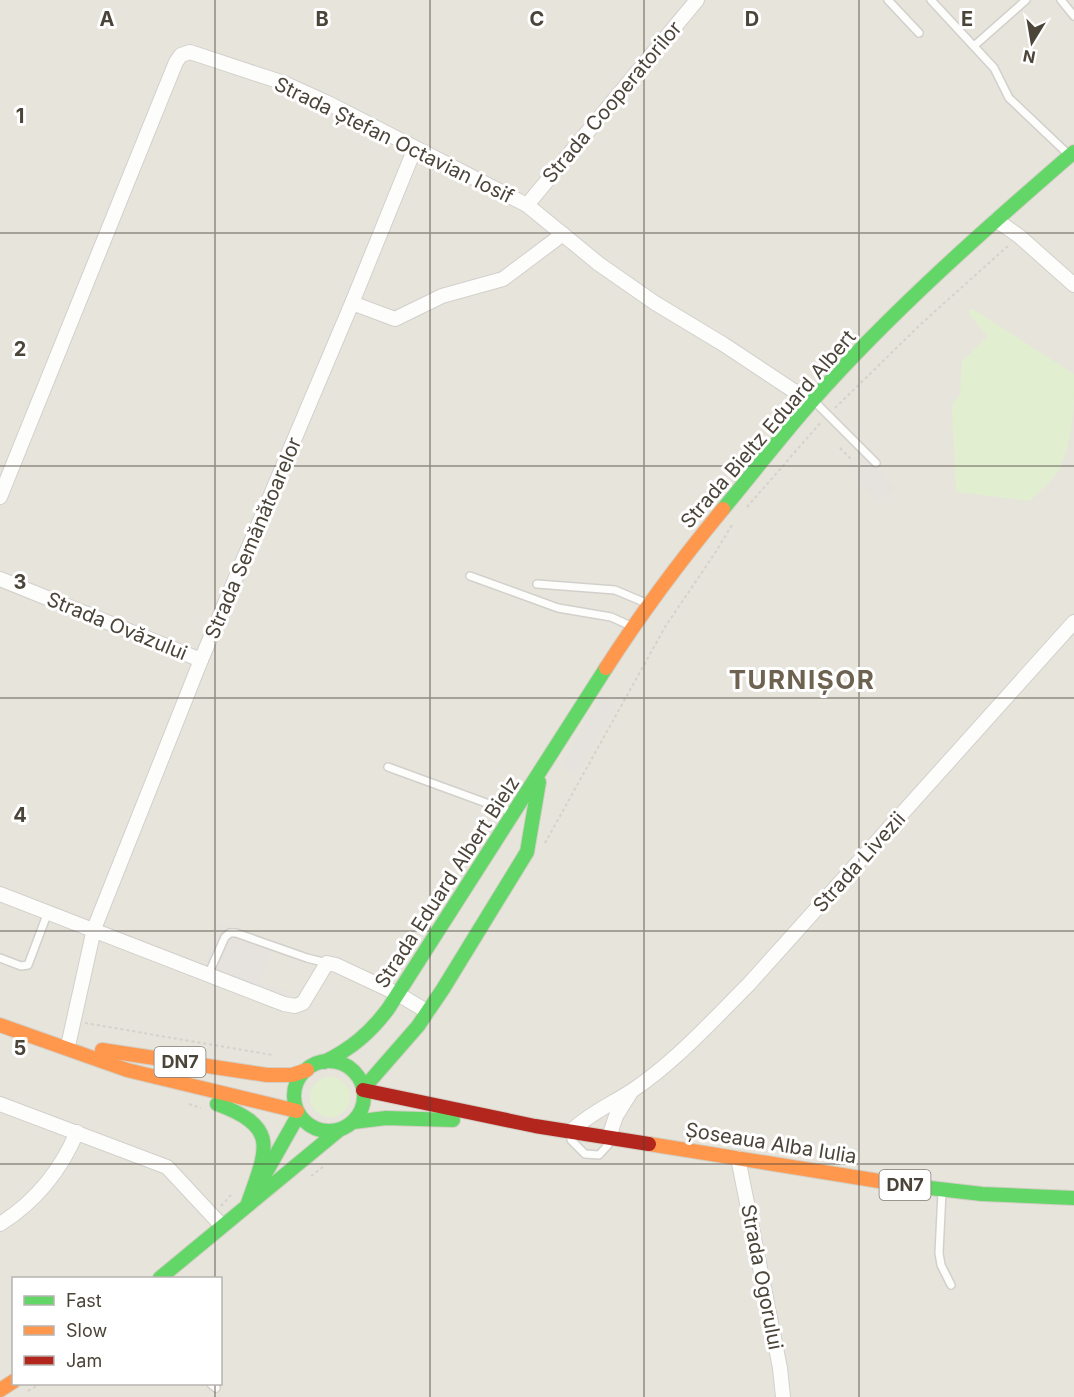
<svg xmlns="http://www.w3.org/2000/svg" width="1074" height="1397" font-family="Inter,sans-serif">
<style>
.residential{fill:#e7e4dc;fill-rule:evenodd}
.green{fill:#e1eecf}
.parking{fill:#e6e3df}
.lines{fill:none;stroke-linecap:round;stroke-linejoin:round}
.lane-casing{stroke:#d2d0cb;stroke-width:10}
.street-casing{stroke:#d2d0cb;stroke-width:16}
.fast-casing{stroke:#d3cfc5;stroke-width:16}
.slow-casing{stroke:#d3cfc5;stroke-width:16}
.jam-casing{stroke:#d3cfc5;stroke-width:16}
.path{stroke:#d3d2cc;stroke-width:2;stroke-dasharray:3 3;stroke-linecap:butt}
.lane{stroke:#fdfdfc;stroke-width:7}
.street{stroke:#fdfdfc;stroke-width:14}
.fast{stroke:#63d668;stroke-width:14}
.slow{stroke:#ff974d;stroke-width:14}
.jam{stroke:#b3261e;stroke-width:14}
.grid{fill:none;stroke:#4b4439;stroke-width:1.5;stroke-opacity:0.55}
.labels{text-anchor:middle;stroke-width:6;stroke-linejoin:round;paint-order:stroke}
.shield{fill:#fff;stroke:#817c74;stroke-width:1.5}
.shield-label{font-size:18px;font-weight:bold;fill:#4b4439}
.street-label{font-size:20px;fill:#4b4439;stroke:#fff}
.district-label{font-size:26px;font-weight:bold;letter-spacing:1.5px;fill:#6e6250;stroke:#fff}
.grid-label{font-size:20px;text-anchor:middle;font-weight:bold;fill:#4b4439;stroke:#fff;stroke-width:6;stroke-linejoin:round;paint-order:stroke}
</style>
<rect width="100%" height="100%" fill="#f4f2ee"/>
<path class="residential" d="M0,0H1074V1397H0ZM14,1278H220V1384H14Z"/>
<g class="green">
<path d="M971,308L1074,374C1074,410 1074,437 1059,470C1052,481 1039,491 1030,501L956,492L952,412L953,402L960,396L962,361L988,336L969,314Z"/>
<circle cx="330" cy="1097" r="20"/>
</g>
<g class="parking">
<polygon points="861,452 894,489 878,502 846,466"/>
<polygon points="602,696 617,705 576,775 561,766"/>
<polygon points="220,923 274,945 260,981 293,994 289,1003 203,968"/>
</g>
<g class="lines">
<g class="lane-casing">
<g id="lane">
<polyline points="888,0 919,33"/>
<polyline points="931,0 994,68 1009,98 1068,154"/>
<polyline points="1061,0 1074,16"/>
<polyline points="974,46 1026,0"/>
<polyline points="815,402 876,463"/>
<polyline points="470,576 558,608 611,617 631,626"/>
<polyline points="537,584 615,590 646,603"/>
<polyline points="388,767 511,812"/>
<polyline points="0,958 21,966 28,965 48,912"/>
<polyline points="209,973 225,937 230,933 236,933 307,958 327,963"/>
<polyline points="571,1136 571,1140 585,1154 599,1155 608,1145 609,1141"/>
<polyline points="942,1192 939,1253 941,1265 951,1285"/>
<polyline points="211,1384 216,1388"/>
</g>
</g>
<g class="street-casing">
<g id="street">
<polyline points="527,205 697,0"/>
<polyline points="996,220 1019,236 1074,285"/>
<polyline points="352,303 395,319 442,296 503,279 563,234"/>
<polyline points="0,497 176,62 181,55 190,52 284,83 328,103 527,205 599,264 655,303 723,344 794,391 813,400"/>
<polyline points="0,579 201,660"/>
<polyline points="0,894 284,1004 295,1006 303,1003 327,963 336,965 398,994 428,1012"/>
<polyline points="68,1046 94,929 201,660 352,303 415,148"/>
<polyline points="0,1104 167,1167 222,1226"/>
<path d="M571,1131C590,1113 612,1104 633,1090C676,1061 712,1021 749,984L1074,622"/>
<polyline points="609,1137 616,1116 631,1092"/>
<polyline points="738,1158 780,1368 783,1397"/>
<path d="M0,1224C35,1202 61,1170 77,1132"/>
</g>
</g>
<g class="fast-casing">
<g id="fast">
<path d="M723,509C753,473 782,435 813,400C892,311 984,230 1074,152"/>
<circle cx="329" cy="1096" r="35"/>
<path d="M324,1062C351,1049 370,1033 388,1009L606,668"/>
<polyline points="363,1089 418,1026 443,989 527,852 539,782"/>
<path d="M217,1104C280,1127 267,1149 248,1203"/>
<polyline points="353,1122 386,1118 453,1120"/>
<polyline points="260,1183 299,1114"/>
<polyline points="904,1185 982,1194 1074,1198"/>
<polyline points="160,1278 339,1130"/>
</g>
</g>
<g class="slow-casing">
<g id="slow">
<path d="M606,668C642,612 680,561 723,509"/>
<polyline points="0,1025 127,1070 297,1111"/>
<polyline points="102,1050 267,1075 292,1075 307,1070"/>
<polyline points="649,1144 904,1185"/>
<polyline points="0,1390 14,1381"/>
</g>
</g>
<g class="jam-casing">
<polyline id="jam" points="363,1090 535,1126 649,1144"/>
</g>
<g class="path">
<polyline points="835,408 921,324 1010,244"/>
<polyline points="840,448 852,460"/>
<polyline points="747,507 822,421"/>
<polyline points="545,843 665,627 715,553 732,525"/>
<polyline points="85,1023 272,1055"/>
<polyline points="189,1104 201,1108"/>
<polyline points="311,1176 324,1166"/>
<polyline points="221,1206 231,1195"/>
<polyline points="28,1391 40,1384"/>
</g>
<use href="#lane" class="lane"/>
<use href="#street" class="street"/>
<use href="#fast" class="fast"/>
<use href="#slow" class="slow"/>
<use href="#jam" class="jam"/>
</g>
<path class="grid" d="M215,0V1278M430,0V1397M644,0V1397M859,0V1397M0,233H1074M0,466H1074M0,698H1074M0,931H1074M0,1164H1074M215,1384V1397"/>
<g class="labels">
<g class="shield">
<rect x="154.5" y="1047" width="51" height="30" rx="4.5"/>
<rect x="879.5" y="1170" width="51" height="30" rx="4.5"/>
</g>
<g class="shield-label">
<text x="180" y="1068">DN7</text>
<text x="905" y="1191">DN7</text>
</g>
<g class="street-label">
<text transform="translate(612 102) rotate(-50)" y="7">Strada Cooperatorilor</text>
<text transform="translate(394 140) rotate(26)" y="7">Strada Ștefan Octavian Iosif</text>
<text transform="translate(768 429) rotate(-49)" y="7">Strada Bieltz Eduard Albert</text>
<text transform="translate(253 538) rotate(-67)" y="7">Strada Semănătoarelor</text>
<text transform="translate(117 626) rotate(22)" y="7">Strada Ovăzului</text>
<text transform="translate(859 862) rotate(-48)" y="7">Strada Livezii</text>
<text transform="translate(447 882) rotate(-57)" y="7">Strada Eduard Albert Bielz</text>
<text transform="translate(771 1143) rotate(9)" y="7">Șoseaua Alba Iulia</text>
<text transform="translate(762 1277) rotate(79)" y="7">Strada Ogorului</text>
</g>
<g class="district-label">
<text x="802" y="689">TURNIȘOR</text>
</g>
</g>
<g class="grid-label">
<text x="107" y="26">A</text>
<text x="322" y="26">B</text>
<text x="537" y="26">C</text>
<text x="752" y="26">D</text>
<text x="967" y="26">E</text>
<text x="20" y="123">1</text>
<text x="20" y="356">2</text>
<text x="20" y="589">3</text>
<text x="20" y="822">4</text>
<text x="20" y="1055">5</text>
</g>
<rect x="12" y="1277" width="210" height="108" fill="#ffffff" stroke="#b7b4b0" stroke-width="1.5"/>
<rect x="24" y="1296" width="30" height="9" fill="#63d668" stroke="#b7b4b0" stroke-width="1.5"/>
<text x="66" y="1307" font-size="18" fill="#4b4439">Fast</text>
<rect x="24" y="1326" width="30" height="9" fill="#ff974d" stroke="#b7b4b0" stroke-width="1.5"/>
<text x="66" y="1337" font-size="18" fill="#4b4439">Slow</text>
<rect x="24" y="1356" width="30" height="9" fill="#b3261e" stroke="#b7b4b0" stroke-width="1.5"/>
<text x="66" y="1367" font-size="18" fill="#4b4439">Jam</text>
<g transform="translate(1032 42) rotate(191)" stroke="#ffffff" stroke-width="4.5" paint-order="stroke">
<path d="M0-4.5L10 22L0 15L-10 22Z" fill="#4b4439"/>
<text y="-9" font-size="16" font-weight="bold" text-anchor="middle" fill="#4b4439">N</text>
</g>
</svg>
